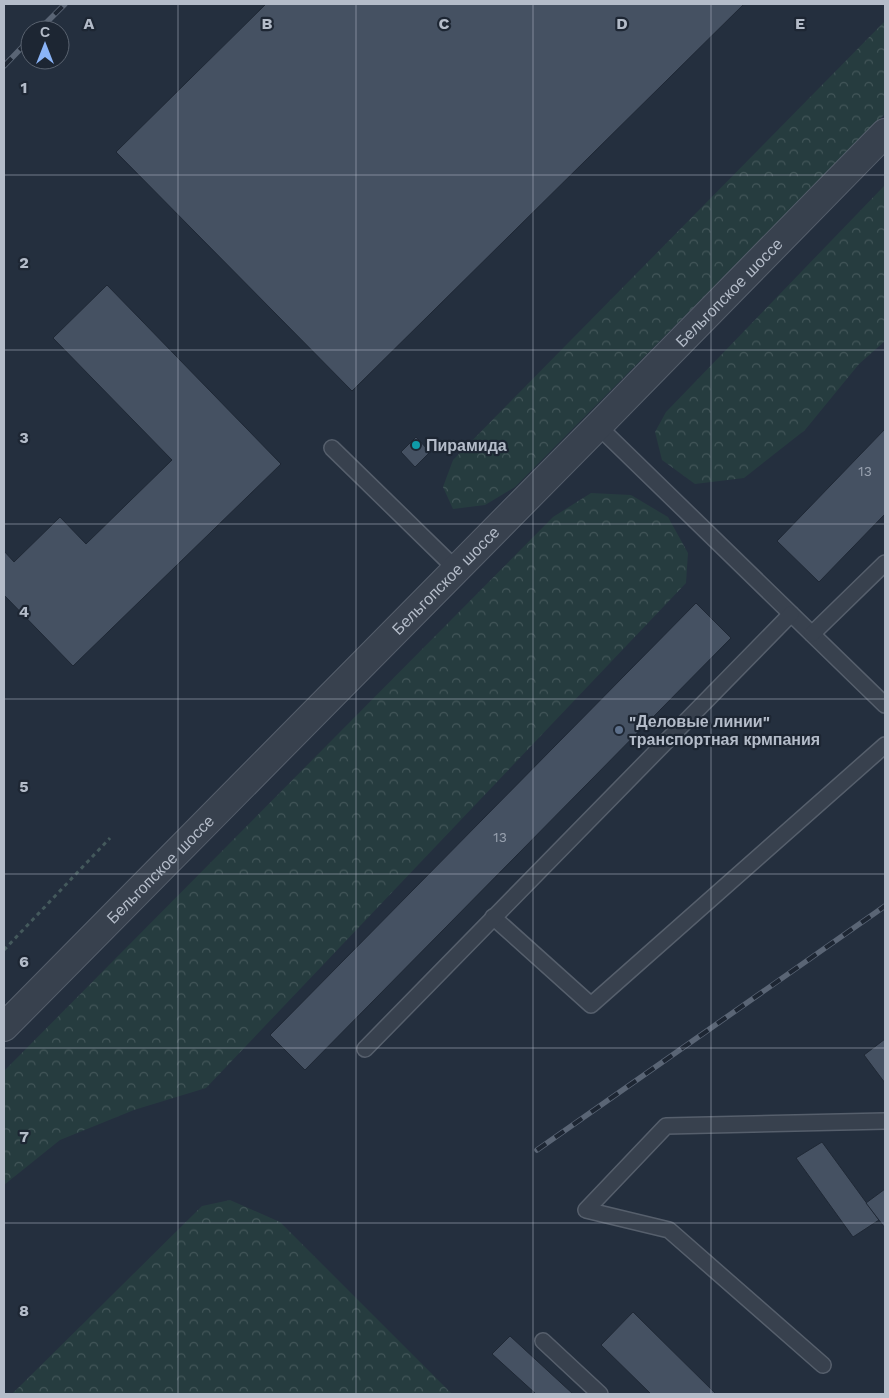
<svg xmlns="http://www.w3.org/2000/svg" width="889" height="1398" font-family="'Work Sans',sans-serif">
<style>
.forest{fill:url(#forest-crowns)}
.building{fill:#455162;stroke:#1f2835}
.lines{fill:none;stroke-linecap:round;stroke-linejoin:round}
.service-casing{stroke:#565f6c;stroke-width:18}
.tertiary-casing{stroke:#565f6c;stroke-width:30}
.path{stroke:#44595c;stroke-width:3;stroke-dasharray:4 4;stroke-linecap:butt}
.service{stroke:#38414e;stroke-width:15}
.tertiary{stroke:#38414e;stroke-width:28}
.rail-casing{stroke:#5a6575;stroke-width:5.5}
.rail{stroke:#1d2633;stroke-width:4;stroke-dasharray:11;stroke-linecap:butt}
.grid{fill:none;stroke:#b4bcc9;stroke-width:1;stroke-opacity:0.55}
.culture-dot{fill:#0f9aa8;stroke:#1d2633;stroke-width:2}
.service-dot{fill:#5c6f8a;stroke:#1d2633;stroke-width:2}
.labels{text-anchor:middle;stroke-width:4.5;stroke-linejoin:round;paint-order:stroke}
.number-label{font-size:14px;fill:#98a1af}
.street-label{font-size:16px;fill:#b4bcc9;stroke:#1d2633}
.poi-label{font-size:16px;font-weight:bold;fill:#b4bcc9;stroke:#1d2633;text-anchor:start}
.grid-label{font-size:16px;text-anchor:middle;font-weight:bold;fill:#b4bcc9;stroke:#1d2633;stroke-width:4.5;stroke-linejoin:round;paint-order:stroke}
</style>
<defs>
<pattern id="forest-crowns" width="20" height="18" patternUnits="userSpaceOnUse" patternTransform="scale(1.25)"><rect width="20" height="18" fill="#263c3f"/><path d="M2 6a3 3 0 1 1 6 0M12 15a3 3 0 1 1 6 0" fill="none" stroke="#435659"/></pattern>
</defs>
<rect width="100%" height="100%" fill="#242f3e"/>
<g class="forest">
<polygon points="885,21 885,114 515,487 485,505 453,509 443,487 453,460"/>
<polygon points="885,185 885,341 859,364 805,430 744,478 695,484 662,460 655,432 666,412"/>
<polygon points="591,493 631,495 668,517 688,553 686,583 206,1088 134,1110 60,1140 4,1185 4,1071 553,517"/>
<polygon points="230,1200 280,1222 452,1394 12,1394 202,1206"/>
</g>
<g class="building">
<polygon points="266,4 744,4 352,391 116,152"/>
<polygon points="107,285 281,464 73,666 4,595 4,551 14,562 60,517 86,544 172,460 53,338"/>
<polygon points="885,429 885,514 819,582 777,541"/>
<polygon points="416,437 430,452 415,467 401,452"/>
<polygon points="696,603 731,638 305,1070 270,1035"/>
<polygon points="885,1039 885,1083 864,1055"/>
<polygon points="822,1142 879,1220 853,1237 796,1158"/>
<polygon points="885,1189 885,1228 866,1203"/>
<polygon points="633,1312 716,1394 651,1394 601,1345"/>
<polygon points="510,1336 573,1394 536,1394 492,1354"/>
</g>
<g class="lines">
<g class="service-casing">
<g id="service">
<polyline points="598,426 885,705"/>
<polyline points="332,448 456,569"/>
<polyline points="812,634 885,563"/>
<polyline points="493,917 591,1005 885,745"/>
<polyline points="365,1049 791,614"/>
<polyline points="543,1341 600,1394"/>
<polyline points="823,1365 669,1230 586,1210 666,1126 885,1121"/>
</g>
</g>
<g class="tertiary-casing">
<g id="tertiary">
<path id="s1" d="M4,1027L598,426L885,133"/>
</g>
</g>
<polyline class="path" points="4,950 110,838"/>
<use href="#service" class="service"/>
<use href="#tertiary" class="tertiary"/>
<g class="rail-casing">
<g id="rail">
<polyline points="39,30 65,4"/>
<polyline points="4,66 30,39"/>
<polyline points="537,1150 885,906"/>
</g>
</g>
<use href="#rail" class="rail"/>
</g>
<path class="grid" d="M178,4V1394M356,4V1394M533,4V1394M711,4V1394M4,175H885M4,350H885M4,524H885M4,699H885M4,874H885M4,1048H885M4,1223H885"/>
<circle class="culture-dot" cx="416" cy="445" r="5"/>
<circle class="service-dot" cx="619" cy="730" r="5"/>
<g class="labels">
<g class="number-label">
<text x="865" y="476">13</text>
<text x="500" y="842">13</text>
</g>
<g class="street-label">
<text dy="6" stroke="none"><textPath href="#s1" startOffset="1032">Бельгопское шоссе</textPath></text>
<text dy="6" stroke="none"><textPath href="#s1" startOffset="628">Бельгопское шоссе</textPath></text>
<text dy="6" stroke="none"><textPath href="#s1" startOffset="222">Бельгопское шоссе</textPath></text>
</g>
<g class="poi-label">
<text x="426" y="451">Пирамида</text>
<text x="629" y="727">"Деловые линии"<tspan x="629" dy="18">транспортная крмпания</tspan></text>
</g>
</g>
<g class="grid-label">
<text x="89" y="29">A</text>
<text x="267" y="29">B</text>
<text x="444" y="29">C</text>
<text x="622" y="29">D</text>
<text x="800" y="29">E</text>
<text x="24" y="93">1</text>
<text x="24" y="268">2</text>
<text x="24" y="443">3</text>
<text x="24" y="617">4</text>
<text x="24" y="792">5</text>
<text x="24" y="967">6</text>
<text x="24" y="1142">7</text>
<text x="24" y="1316">8</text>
</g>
<rect width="889" height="1398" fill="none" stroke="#b4bcc9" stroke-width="10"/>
<g transform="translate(45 45)"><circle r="24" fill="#1d2633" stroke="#59626f"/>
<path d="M0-4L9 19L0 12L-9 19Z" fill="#8ab4f8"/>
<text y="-8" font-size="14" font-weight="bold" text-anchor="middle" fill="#b4bcc9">С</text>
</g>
</svg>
